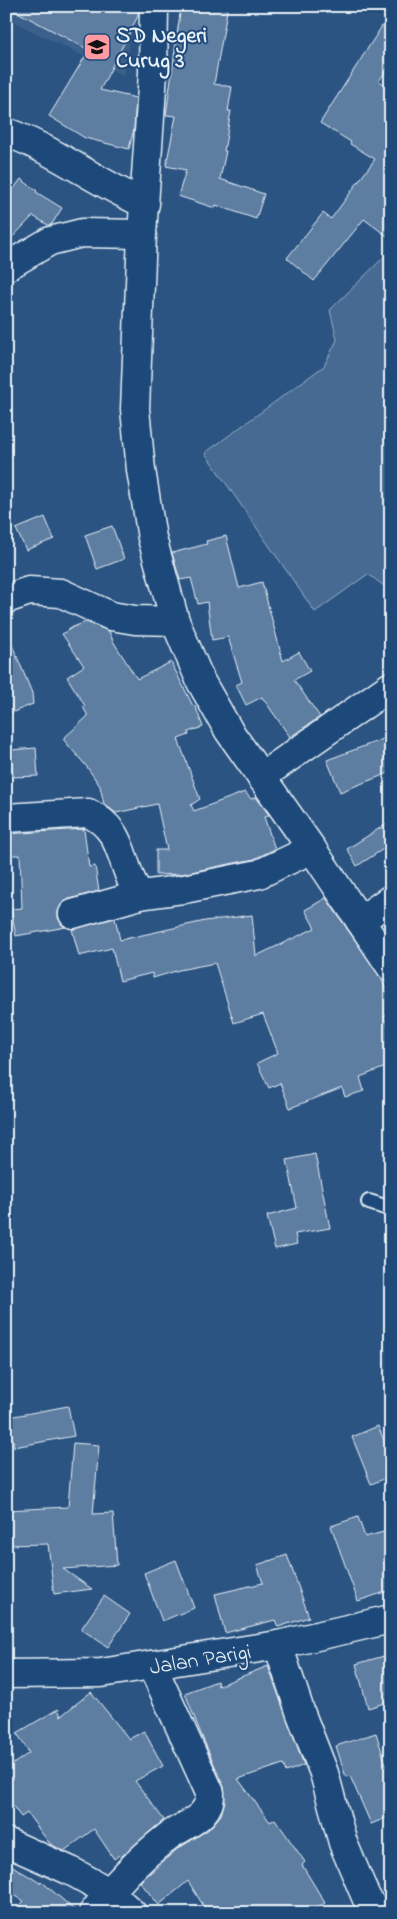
<svg xmlns="http://www.w3.org/2000/svg" width="397" height="1919" font-family="'Indie Flower',sans-serif">
<style>
.built{fill:#3a608b}
.green{fill:#476b93;stroke:#98aec6}
.building{fill:#5d7da1;stroke:#e8f1f8}
.lines{fill:none;stroke-linecap:round;stroke-linejoin:round}
.service-casing{stroke:#e8f1f8;stroke-width:18}
.minor-casing{stroke:#e8f1f8;stroke-width:31}
.tertiary-casing{stroke:#e8f1f8;stroke-width:31}
.secondary-casing{stroke:#e8f1f8;stroke-width:31}
.service{stroke:#1f4a7a;stroke-width:14}
.minor{stroke:#1f4a7a;stroke-width:28}
.tertiary{stroke:#1f4a7a;stroke-width:28}
.secondary{stroke:#1f4a7a;stroke-width:28}
.labels{text-anchor:middle;stroke-width:4;stroke-linejoin:round;paint-order:stroke}
.poi-label{font-size:22px;font-weight:bold;fill:#e8f1f8;stroke:#1f4a7a;text-anchor:start}
.street-label{font-size:22px;fill:#e8f1f8;stroke:#1f4a7a}
</style>
<rect width="100%" height="100%" fill="#2b5482"/>
<filter id="ink" filterUnits="userSpaceOnUse"><feTurbulence type="fractalNoise" baseFrequency=".02" numOctaves="2"/><feDisplacementMap in="SourceGraphic" scale="10" xChannelSelector="R" yChannelSelector="G"/><feConvolveMatrix kernelMatrix="1 2 1 2 8 2 1 2 1" color-interpolation-filters="sRGB"/></filter>
<g filter="url(#ink)">
<polygon class="built" points="6,6 136,6 124,76 6,18"/>
<polygon class="green" points="391,250 391,591 368,574 315,612 205,453 324,366 337,340 330,310"/>
<g class="building">
<polygon points="6,6 138,6 138,16 100,90 136,98 134,129 129,149 85,138 49,116 89,50"/>
<polygon points="181,6 228,6 214,84 232,87 228,111 231,111 224,151 226,151 220,179 264,194 256,219 216,205 215,208 178,196 186,170 166,166 176,116 166,115"/>
<polygon points="391,12 391,63 379,81 391,88 391,239 364,219 314,281 287,258 323,213 331,219 375,159 350,144 351,142 320,123"/>
<polygon points="21,179 37,191 36,192 62,208 52,224 48,225 33,216 6,244 6,199"/>
<polygon points="45,517 54,539 26,550 16,529"/>
<polygon points="112,526 124,559 97,569 85,535"/>
<polygon points="226,536 239,588 262,582 283,661 299,652 310,671 294,680 320,717 290,737 262,697 246,705 236,685 242,682 228,637 212,640 207,602 198,604 191,578 180,580 172,553 207,544 206,541"/>
<polygon points="86,622 109,631 113,641 137,679 171,662 193,706 195,705 203,727 188,732 189,735 178,739 200,799 191,805 194,811 245,792 251,799 256,797 269,815 264,817 275,849 254,859 181,874 156,875 156,850 167,850 157,804 116,813 104,804 100,786 87,767 63,739 88,716 83,707 85,706 67,677 84,666 62,634 73,627"/>
<polygon points="6,630 32,693 33,704 6,715"/>
<polygon points="391,736 391,772 340,792 327,760"/>
<polygon points="36,748 38,776 13,777 11,750"/>
<polygon points="391,821 391,844 357,866 347,849"/>
<polygon points="84,829 89,867 95,866 99,891 69,899 62,904 58,911 58,918 62,925 66,927 16,936 11,909 22,908 20,855 6,855 6,834"/>
<polygon points="326,898 381,978 391,1001 391,1014 384,1016 391,1034 391,1065 360,1077 364,1091 345,1097 342,1088 290,1108 280,1083 269,1088 257,1063 278,1053 263,1014 234,1023 215,963 179,970 153,978 152,973 120,981 112,948 79,956 72,929 115,918 120,940 205,921 252,915 256,956 315,928 305,910"/>
<polygon points="315,1154 330,1228 295,1234 297,1244 275,1249 267,1216 297,1208 287,1160"/>
<polygon points="68,1406 74,1436 14,1447 9,1417"/>
<polygon points="378,1426 391,1457 391,1476 371,1484 352,1437"/>
<polygon points="73,1443 99,1445 93,1514 113,1513 117,1565 63,1569 92,1589 54,1594 48,1544 6,1545 6,1510 68,1507"/>
<polygon points="358,1517 365,1537 391,1530 391,1590 358,1601 331,1526"/>
<polygon points="287,1555 309,1617 278,1627 275,1620 225,1633 215,1594 263,1583 257,1565"/>
<polygon points="176,1560 194,1608 162,1621 144,1573"/>
<polygon points="104,1596 130,1614 108,1647 81,1629"/>
<polygon points="391,1654 391,1701 368,1708 356,1664"/>
<polygon points="268,1666 304,1765 286,1772 283,1764 238,1779 270,1822 275,1819 305,1862 302,1865 325,1903 308,1913 208,1913 188,1881 159,1905 140,1882 176,1850 209,1829 221,1815 225,1801 224,1787 201,1734 185,1693 217,1681 218,1686"/>
<polygon points="91,1692 129,1739 144,1731 163,1766 135,1781 164,1820 121,1857 119,1855 114,1859 94,1829 64,1851 50,1844 27,1813 21,1817 6,1797 6,1769 29,1753 17,1733 58,1709 61,1716"/>
<polygon points="376,1733 391,1780 391,1816 371,1824 350,1776 346,1777 336,1746"/>
<polygon points="6,1862 40,1883 41,1881 78,1913 13,1913 24,1901 6,1890"/>
</g>
<g class="lines">
<g class="service-casing">
<polyline id="service" points="369,1202 391,1209"/>
</g>
<g class="minor-casing">
<g id="minor">
<path d="M6,132C55,150 97,183 145,204"/>
<polyline points="6,267 50,241 82,233 142,234"/>
<polyline points="6,599 29,591 61,593 111,616 135,620 175,621"/>
<polyline points="261,777 391,686"/>
<path d="M6,818L88,813C118,827 119,849 130,877C132,883 136,889 140,895L184,889L259,874L312,849"/>
<polyline points="73,914 140,895"/>
<polyline points="360,921 391,899"/>
<polyline points="278,1645 301,1714 324,1773 343,1843 366,1897 376,1913"/>
<path d="M93,1913C114,1885 139,1859 166,1838C177,1829 193,1824 202,1814C208,1807 210,1802 210,1793L152,1665"/>
</g>
</g>
<g class="tertiary-casing">
<g id="tertiary">
<polyline points="154,6 153,73 142,234 135,409 141,470 152,538 175,621 201,682 229,731 312,849 391,967"/>
<polyline points="6,1674 101,1673 278,1645 391,1619"/>
</g>
</g>
<g class="secondary-casing">
<polyline id="secondary" points="6,1842 71,1871 109,1892 132,1913"/>
</g>
<use href="#service" class="service"/>
<use href="#minor" class="minor"/>
<use href="#tertiary" class="tertiary"/>
<use href="#secondary" class="secondary"/>
</g>
</g>
<defs>
<g id="school-square" transform="scale(1.4375)"><rect x="-9" y="-9" width="18" height="18" rx="4" fill="#ff9aa2" stroke="#1f4a7a"/><path d="M0-5L7-2L0 1L-7-2ZM-4 1L0 2.5L4 1V4Q0 6-4 4Z" fill="#111"/></g>
</defs>
<g fill-rule="evenodd">
<use href="#school-square" x="97" y="47"/>
</g>
<g class="labels">
<g class="poi-label">
<text x="116" y="42">SD Negeri<tspan x="116" dy="25">Curug 3</tspan></text>
</g>
<g class="street-label">
<text transform="translate(200 1658) rotate(-9)" y="8">Jalan Parigi</text>
</g>
</g>
<rect width="397" height="1919" fill="none" stroke="#1f4a7a" stroke-width="25"/>
<rect x="12" y="12" width="372" height="1894" fill="none" stroke="#e8f1f8" stroke-width="2" filter="url(#ink)"/>
</svg>
